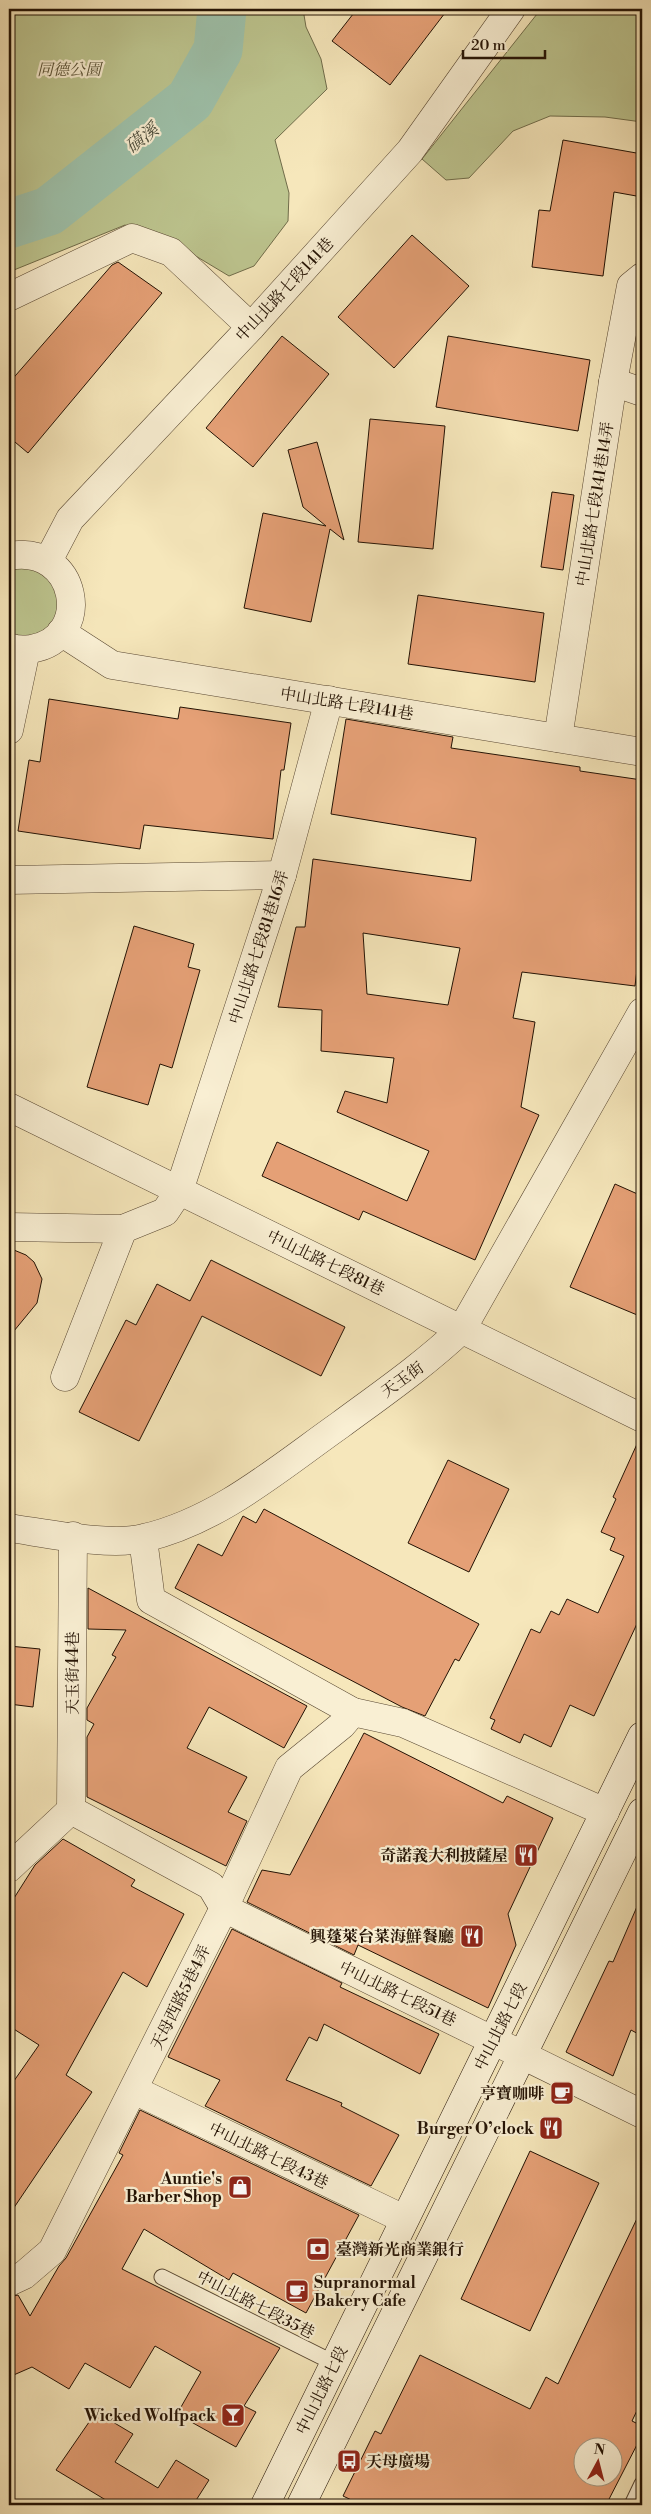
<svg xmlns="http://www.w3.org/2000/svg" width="651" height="2514" font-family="'Libre Bodoni','Noto Serif TC',serif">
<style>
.green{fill:#bdc58f;stroke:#706c4a}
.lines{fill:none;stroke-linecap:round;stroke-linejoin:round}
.river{stroke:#9ec1aa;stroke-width:49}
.building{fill:#e5a076;stroke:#231204;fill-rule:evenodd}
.lane-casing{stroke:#584732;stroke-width:17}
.street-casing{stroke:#584732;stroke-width:29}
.secondary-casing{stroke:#231204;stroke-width:29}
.lane{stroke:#f9efd3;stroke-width:15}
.street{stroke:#f9efd3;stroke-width:28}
.secondary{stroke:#f9efd3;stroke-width:28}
.labels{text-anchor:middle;stroke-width:4.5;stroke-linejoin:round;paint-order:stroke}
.park-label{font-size:16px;font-style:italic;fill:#595135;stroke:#f9efd3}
.street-label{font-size:16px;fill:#231204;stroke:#f9efd3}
.poi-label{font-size:16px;font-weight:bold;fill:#231204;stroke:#f9efd3;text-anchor:end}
.water-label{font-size:18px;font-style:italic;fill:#4e4f3e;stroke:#f9efd3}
</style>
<rect width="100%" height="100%" fill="#f6e7bb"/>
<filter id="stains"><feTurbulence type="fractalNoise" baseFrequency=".004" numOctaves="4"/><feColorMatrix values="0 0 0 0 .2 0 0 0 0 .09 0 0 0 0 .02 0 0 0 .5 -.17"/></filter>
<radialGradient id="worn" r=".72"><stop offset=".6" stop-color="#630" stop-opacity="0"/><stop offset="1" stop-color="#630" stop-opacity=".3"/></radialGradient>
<g class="green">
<polygon points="9,9 303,9 306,27 321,59 327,89 275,140 289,193 288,221 254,266 229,276 184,249 125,225 9,272"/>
<polygon points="541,9 642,9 642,122 605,117 550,116 513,131 469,178 446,180 422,159"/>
<path d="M31,566C37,570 46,573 51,578C53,580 54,585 55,588C67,620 40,645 9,633V570Z"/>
</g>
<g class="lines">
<polyline class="river" points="9,224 49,211 190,100 218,50 222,9"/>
</g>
<g class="building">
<polygon points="357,9 448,9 390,85 332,41"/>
<polygon points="563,140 642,154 642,197 614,192 603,276 532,267 539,210 550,211"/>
<polygon points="412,235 469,286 394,368 338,317"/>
<polygon points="118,262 162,293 28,453 9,437 9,383 112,265"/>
<polygon points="282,336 329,374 253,467 206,428"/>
<polygon points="448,336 590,360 578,431 436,407"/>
<polygon points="370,419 445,426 433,549 358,542"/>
<polygon points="317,442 344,540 330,529 311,622 244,608 263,513 326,526 303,507 288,450"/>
<polygon points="552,492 574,495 563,570 541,567"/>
<polygon points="418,595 544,613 535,682 408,664"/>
<polygon points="49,699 178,719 180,707 291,723 284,770 281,770 273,839 144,825 140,849 18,831 29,760 40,762"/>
<path d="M346,719L453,737L451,748L580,767V771L642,780V945H640L635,986L522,972L513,1018L535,1022L521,1107L539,1115L475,1260L363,1211L359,1220L262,1176L277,1142L407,1201L429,1151L337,1112L345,1091L387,1103L394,1058L321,1051L322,1010L278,1007L296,927H305L313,859L471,881L476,838L331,814ZM363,933L460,948L448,1005L367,994Z"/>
<polygon points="134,926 194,944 188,967 200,970 172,1068 160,1064 148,1105 87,1087"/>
<polygon points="615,1184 642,1196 642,1317 570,1287"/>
<polygon points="9,1248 26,1255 34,1262 42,1279 37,1303 9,1337"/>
<polygon points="211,1260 345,1327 321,1376 202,1316 139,1441 79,1412 126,1320 136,1325 157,1284 190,1301"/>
<polygon points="642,1433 642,1613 594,1716 570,1705 551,1747 524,1734 520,1743 491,1729 495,1720 490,1718 531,1629 540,1633 551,1611 559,1615 567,1599 598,1613 624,1556 610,1550 615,1538 601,1532 616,1499 613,1497"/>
<polygon points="448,1460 509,1489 469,1572 408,1543"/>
<polygon points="264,1509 479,1624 459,1661 455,1659 425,1716 402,1707 175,1588 198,1544 222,1556 243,1516 256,1523"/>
<polygon points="88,1588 307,1706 284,1748 209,1707 187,1748 247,1777 228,1812 247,1821 226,1866 87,1797 87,1737 94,1724 87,1720 87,1708 116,1657 112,1655 126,1630 88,1629"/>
<polygon points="9,1646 40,1649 33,1707 9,1704"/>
<polygon points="364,1733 503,1803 507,1796 553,1818 508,1914 516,1945 488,2008 358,1945 354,1955 247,1902 262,1870 290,1875"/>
<polygon points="63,1839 135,1880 131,1886 184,1914 147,1987 123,1972 66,2075 92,2092 9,2215 9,2088 39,2045 9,2026 9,1906 35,1865"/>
<polygon points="642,1895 642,2036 631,2030 613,2076 566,2052 609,1961 613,1962"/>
<polygon points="232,1929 342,1983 340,1987 439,2034 420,2074 324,2024 317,2041 309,2037 286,2080 342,2103 341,2106 399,2135 371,2186 205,2106 220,2080 168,2057"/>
<polygon points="140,2110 359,2215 306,2313 233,2273 229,2280 144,2229 122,2269 280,2348 244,2406 256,2412 236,2447 177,2414 201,2372 155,2346 130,2388 85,2363 69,2389 32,2367 9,2377 9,2297 18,2295 30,2316 59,2266 66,2258 123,2155 119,2153"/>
<polygon points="530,2151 599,2183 530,2331 461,2299"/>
<path d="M642,2208V2400L632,2421L642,2426V2435L606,2505H362L343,2496L375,2431L381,2434L420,2355L530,2409L546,2377L558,2384ZM584,2446H614V2476H584Z"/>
<polygon points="96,2412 133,2434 115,2462 158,2488 176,2460 209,2480 193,2505 114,2505 56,2470"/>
</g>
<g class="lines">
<g class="lane-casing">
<g id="lane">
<polyline points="162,2277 334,2363"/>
<polyline points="632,2505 642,2484"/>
</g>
</g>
<g class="street-casing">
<g id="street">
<polyline points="9,297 132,238 171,252 251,327"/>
<polyline points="613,382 642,392"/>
<path d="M9,556C78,543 95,639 31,649C24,650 16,650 9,647"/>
<polyline points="48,561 70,519 251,327 410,151 511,9"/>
<polyline points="61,632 112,665 642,752"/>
<polyline points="9,730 26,650"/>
<polyline points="558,738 613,382 631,286 642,277"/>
<polyline points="9,880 282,875"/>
<polyline points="9,1107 642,1418"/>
<polyline points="9,1227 123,1229 165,1212 179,1191 282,875 329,700"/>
<polyline points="65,1377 123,1229"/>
<path d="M9,1528C45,1533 111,1547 144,1538C218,1521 279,1468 340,1425C382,1394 424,1365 462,1329L642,1012"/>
<polyline points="143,1539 151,1600 353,1712 403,1723 605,1812"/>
<polyline points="71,1810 211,1886 224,1908 642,2114"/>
<polyline points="71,1810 73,1536"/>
<polyline points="9,1868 71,1810"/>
<polyline points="134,2090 404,2219"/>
<polyline points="9,2282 24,2275 52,2251 224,1908 289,1768 342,1725 353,1712"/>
</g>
</g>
<g class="secondary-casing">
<g id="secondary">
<polyline points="265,2505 642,1736"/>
<polyline points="301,2505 642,1812"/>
</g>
</g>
<use href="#lane" class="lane"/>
<use href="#street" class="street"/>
<use href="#secondary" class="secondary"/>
</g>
<defs>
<g id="restaurant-square" transform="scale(1.25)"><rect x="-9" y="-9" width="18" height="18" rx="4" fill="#8f2418" stroke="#f9efd3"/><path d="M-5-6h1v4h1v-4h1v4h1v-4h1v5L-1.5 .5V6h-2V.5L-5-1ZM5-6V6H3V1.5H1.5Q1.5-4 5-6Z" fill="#fff"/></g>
<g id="cafe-square" transform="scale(1.25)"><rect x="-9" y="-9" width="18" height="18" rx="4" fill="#8f2418" stroke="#f9efd3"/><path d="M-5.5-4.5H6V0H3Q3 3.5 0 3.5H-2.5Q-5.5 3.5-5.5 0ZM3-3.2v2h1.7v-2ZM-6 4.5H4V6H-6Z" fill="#fff"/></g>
<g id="shop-square" transform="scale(1.25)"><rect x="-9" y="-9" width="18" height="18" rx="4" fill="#8f2418" stroke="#f9efd3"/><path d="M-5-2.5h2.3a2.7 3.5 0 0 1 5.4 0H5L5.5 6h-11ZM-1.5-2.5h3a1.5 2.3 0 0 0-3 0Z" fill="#fff"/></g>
<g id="bank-square" transform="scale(1.25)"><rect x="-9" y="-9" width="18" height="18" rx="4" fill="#8f2418" stroke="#f9efd3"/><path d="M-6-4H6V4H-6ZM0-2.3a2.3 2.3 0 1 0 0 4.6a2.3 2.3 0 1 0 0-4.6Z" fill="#fff"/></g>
<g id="bar-square" transform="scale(1.25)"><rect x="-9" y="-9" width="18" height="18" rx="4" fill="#8f2418" stroke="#f9efd3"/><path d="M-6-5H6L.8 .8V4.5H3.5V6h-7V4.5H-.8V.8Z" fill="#fff"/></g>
<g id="bus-square" transform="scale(1.25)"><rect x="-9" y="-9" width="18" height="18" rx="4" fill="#8f2418" stroke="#f9efd3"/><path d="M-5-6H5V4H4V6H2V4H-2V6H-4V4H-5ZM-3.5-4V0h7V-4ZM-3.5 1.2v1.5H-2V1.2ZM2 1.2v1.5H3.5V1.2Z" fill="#fff"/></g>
</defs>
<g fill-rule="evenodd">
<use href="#restaurant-square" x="526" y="1855"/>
<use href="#restaurant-square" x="472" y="1936"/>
<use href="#cafe-square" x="562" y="2093"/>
<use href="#restaurant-square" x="551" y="2128"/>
<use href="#shop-square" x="240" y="2187"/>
<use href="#bank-square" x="318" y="2249"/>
<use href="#cafe-square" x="297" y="2291"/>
<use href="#bar-square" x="233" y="2415"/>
<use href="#bus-square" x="349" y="2461"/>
</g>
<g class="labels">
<g class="park-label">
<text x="69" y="75">同德公園</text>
</g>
<g class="street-label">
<text transform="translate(284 289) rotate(-47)" y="6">中山北路七段141巷</text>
<text transform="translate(594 504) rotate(-81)" y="6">中山北路七段141巷14弄</text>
<text transform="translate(347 703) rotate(9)" y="6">中山北路七段141巷</text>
<text transform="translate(258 947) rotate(-72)" y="6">中山北路七段81巷16弄</text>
<text transform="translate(326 1262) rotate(26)" y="6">中山北路七段81巷</text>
<text transform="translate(402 1379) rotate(-36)" y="6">天玉街</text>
<text transform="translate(72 1673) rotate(-90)" y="6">天玉街44巷</text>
<text transform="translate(398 1993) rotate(26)" y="6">中山北路七段51巷</text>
<text transform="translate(180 1997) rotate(-64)" y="6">天母西路5巷4弄</text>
<text transform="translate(500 2026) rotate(-63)" y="6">中山北路七段</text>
<text transform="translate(269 2155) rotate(26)" y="6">中山北路七段43巷</text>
<text transform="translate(256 2304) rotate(27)" y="6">中山北路七段35巷</text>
<text transform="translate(321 2390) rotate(-64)" y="6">中山北路七段</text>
</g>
<g class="poi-label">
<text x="508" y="1861">奇諾義大利披薩屋</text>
<text x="454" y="1942">興蓬萊台菜海鮮餐廳</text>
<text x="544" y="2099">亨寶咖啡</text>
<text x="534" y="2134">Burger O’clock</text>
<text x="222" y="2184">Auntie's<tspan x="222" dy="18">Barber Shop</tspan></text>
<text x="336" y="2255" text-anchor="start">臺灣新光商業銀行</text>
<text x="314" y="2288" text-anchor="start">Supranormal<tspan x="314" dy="18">Bakery Cafe</tspan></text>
<text x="216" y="2421">Wicked Wolfpack</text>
<text x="366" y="2467" text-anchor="start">天母廣場</text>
</g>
<g class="water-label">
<text transform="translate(142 138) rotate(-38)" y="6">磺溪</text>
</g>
</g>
<rect width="651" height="2514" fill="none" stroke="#f6e7bb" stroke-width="30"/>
<rect x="10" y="10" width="631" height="2494" fill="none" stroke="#231204" stroke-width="2.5"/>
<rect x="15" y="15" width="621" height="2484" fill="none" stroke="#231204"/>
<g transform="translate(598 2462) rotate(7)"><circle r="24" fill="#f9efd3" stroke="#a39780"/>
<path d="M0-4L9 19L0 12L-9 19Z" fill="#8f2418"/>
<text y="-8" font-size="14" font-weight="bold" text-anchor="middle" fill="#231204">N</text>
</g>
<path d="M463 50v8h82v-8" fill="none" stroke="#231204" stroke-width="2.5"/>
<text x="471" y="50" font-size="15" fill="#231204" stroke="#f9efd3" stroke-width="4" paint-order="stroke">20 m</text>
<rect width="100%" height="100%" filter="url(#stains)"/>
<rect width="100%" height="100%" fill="url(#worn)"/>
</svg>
